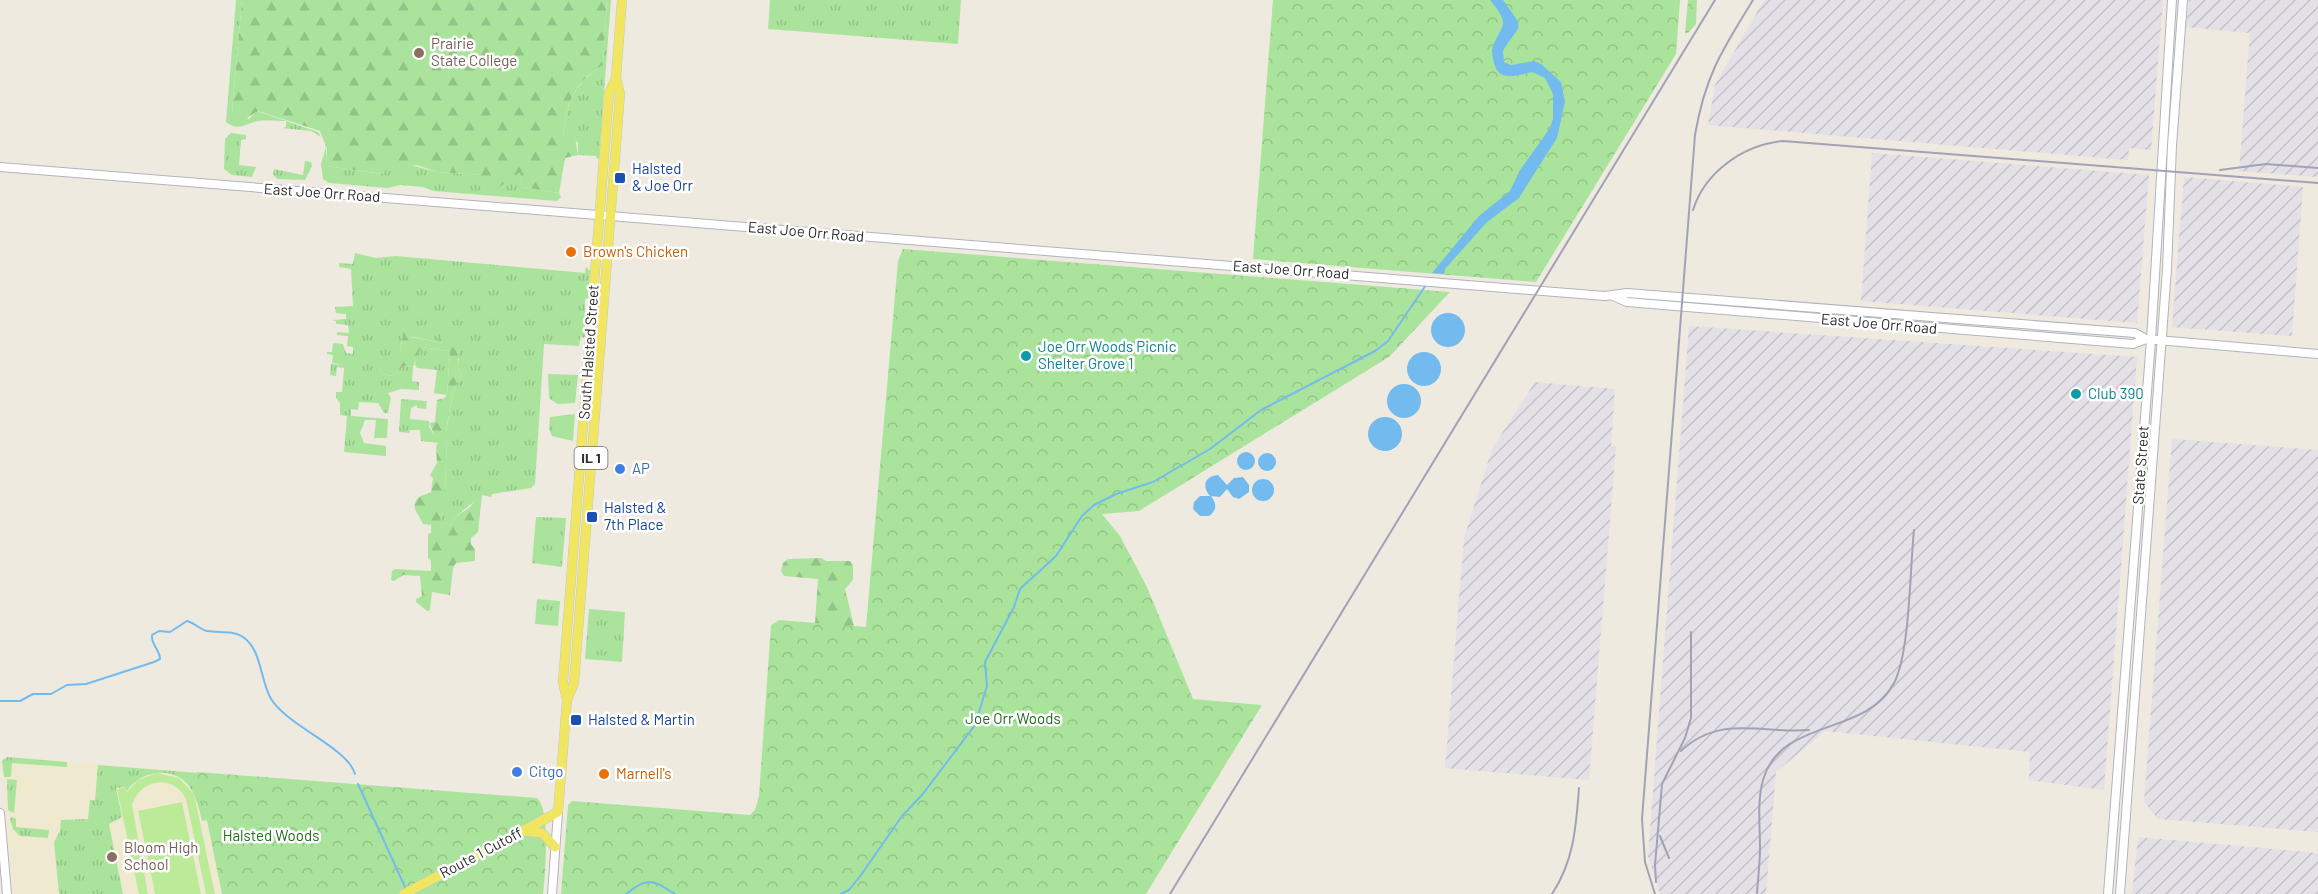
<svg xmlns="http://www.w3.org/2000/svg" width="2318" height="894" font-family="Barlow,sans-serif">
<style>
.industrial{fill:url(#industrial-furrows)}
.education{fill:#efeacf}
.grass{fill:url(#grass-tufts)}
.forest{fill:url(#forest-firs)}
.park{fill:url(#park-crowns)}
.pitch{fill:#bbeb98}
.water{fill:#73bbef}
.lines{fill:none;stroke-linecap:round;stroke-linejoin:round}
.stream{stroke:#73bbef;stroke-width:2}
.secondary-casing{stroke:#b3b3c0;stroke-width:10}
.primary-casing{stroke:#c8c8c8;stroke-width:10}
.secondary{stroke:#fff;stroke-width:8}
.primary{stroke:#f1e661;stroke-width:9}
.rail{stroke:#a2a2b7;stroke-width:2}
.education-dot{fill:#8d6e63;stroke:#fff;stroke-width:2}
.transit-dot{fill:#1a4fb4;stroke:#fff;stroke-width:2}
.food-dot{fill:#e8710a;stroke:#fff;stroke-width:2}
.culture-dot{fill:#0f9aa8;stroke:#fff;stroke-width:2}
.shop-dot{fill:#3f7fe0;stroke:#fff;stroke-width:2}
.labels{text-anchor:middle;stroke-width:5;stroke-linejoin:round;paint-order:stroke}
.shield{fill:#fff;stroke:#6c6c6c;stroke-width:1.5}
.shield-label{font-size:14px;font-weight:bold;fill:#2d2d2d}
.education-label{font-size:15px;fill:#785e54;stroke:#fff;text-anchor:start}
.transit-label{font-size:15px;fill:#164399;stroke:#fff;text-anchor:start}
.street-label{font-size:15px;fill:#2d2d2d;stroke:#fff}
.food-label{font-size:15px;fill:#c56008;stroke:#fff;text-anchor:start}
.culture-label{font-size:15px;fill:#0d838f;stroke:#fff;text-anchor:start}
.shop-label{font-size:15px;fill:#366cbe;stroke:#fff;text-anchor:start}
.park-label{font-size:15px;fill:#1f6c1b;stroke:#fff}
</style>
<defs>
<pattern id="industrial-furrows" width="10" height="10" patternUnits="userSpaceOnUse" patternTransform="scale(1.5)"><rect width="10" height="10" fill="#e3e0e7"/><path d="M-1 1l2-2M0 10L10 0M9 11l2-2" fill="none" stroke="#c3c0c6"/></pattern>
<pattern id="grass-tufts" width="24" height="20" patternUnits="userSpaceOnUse" patternTransform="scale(1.5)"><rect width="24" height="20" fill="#aae49c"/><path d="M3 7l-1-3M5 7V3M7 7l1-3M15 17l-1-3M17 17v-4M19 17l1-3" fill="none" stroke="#93c487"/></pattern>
<pattern id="forest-firs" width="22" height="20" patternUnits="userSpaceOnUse" patternTransform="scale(1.5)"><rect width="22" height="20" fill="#aae49c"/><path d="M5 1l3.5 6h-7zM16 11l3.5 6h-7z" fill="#93c487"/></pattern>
<pattern id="park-crowns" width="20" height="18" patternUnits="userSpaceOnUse" patternTransform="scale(1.5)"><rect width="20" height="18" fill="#aae49c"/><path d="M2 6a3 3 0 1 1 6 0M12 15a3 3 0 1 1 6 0" fill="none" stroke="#93c487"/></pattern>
</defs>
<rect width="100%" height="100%" fill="#eeeadf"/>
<g class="industrial">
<polygon points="1764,0 2163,0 2151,150 2129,148 2128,160 1708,125 1715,85"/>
<polygon points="2189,0 2318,0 2318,177 2239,171 2250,33 2186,27"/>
<polygon points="1872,153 2149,175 2137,323 1861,301"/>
<polygon points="2184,177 2303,187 2292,336 2172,327"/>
<polygon points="1689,326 2137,357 2104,790 2029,780 2030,752 1825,731 1776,772 1766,894 1660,894 1648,856"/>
<polygon points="1535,382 1615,389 1611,446 1616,446 1589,780 1445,768 1464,538 1492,449"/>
<polygon points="2172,439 2318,450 2318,832 2158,819 2144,802"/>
<polygon points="2138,837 2318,853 2318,894 2132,894"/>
</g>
<polygon class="education" points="10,757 197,772 222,894 13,894 1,761"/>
<g class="grass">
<path d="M236,0H242L232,112L249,119L257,111L318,132L321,137L311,131L282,128L286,127V121C279,121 266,120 258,121C246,123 238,132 226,122Z"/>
<path d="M607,0H611L599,158L597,159L596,156L578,155V142L563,138C566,103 573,85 603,65Z"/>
<polygon points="770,0 961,0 958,44 768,29"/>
<polygon points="231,133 246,135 246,139 241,140 239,165 256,167 252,177 232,175 224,169 225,139"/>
<polygon points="326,147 327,166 382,174 387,167 407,164 437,172 481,175 500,187 520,171 522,187 559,193 561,197 557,201 433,191 423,187 400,185 388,188 329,183 323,179 321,164"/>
<polygon points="305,161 311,162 312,166 305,180 277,179 273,174 274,169 303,175"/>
<polygon points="355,253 376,258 396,256 585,273 586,267 590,271 588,298 585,299 585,337 582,338 581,335 579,346 544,344 535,484 531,488 492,494 491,497 482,495 454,518 449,527 436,527 436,522 440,519 440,490 445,488 447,439 449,433 446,432 453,392 461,375 457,366 459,359 438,342 403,335 400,353 380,369 382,374 393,376 404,366 413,367 412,381 419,382 419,390 401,389 388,393 391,398 388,413 384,413 378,403 359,402 358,410 351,409 351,416 388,419 387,438 374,438 376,420 365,420 360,433 364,443 386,446 386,456 344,452 347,416 340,415 340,403 336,398 336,392 342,392 344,368 337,367 336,376 330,375 331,364 345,365 332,363 333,355 327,354 327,352 332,352 333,343 343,344 346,353 353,354 353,347 347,346 348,336 337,335 337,332 349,333 348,325 336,324 336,321 332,320 346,319 346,314 336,313 335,307 353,306 351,269 339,267 339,263 353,264"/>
<polygon points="421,347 448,351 450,354 447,395 434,393 437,370 417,368 415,365 417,351"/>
<polygon points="548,374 578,375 575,403 557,404 549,398"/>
<polygon points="401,399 427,401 426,409 417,408 417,405 411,408 410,419 429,421 429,427 435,436 441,436 439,443 421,441 420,430 410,430 409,433 399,432"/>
<polygon points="575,414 573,441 552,436 549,429 550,417"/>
<polygon points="536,517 566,518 562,567 532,563"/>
<polygon points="537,599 560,601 558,626 535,624"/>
<polygon points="589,609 625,612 622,662 585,659"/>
<polygon points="7,757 67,762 67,767 12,763 11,777 4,777 2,761"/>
<path d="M98,765L198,773L207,820L202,821C200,812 196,795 189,786C173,765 140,771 127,791L126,787L116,788L122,817L109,824L123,894H59L54,842L60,831L61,820L88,819L90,800H95Z"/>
<polygon points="7,779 17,780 14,813 8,810"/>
<polygon points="12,817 16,819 16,827 49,830 48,838 20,836 13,829 10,819"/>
</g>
<g class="forest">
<path d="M242,0H607L603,65C573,84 566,103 563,138H575L578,155L565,158L559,193L522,187L520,172L500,187L484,190L480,186V175L437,172L417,165L387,167L382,174L327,166V149L320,131L258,111L244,120L232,112Z"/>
<path d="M408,327L412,331L411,337L437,342L442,335L453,337L454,344L460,350L457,366L461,375L453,392L446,431L450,433V437L447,440L445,489L440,491L441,517L436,527H449L454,518L470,507L478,496L482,495L478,532L471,538V544L475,549V561L456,563L453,568L450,595L432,592L430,610L427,611L416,602V599L422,596L420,576L403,575L394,581L391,580L392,571L395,569L431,571V561L428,558V534L431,533V525L423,524C420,515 408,507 419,497L431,492L433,478L430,475L437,463L436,447L441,436H435L429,423L435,422L437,400L445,398L447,394L450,354L448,351L421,347L413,367L404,366L393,376L382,374L380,369L386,358L400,353L404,328Z"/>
<polygon points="821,558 826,561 850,561 853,566 853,580 845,589 854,626 850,631 815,623 818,579 784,576 781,571 783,563 788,559"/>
</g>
<g class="park">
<polygon points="1273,0 1680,0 1676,54 1536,282 1253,259"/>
<polygon points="1688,0 1697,0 1696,24 1688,33 1685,33"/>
<polygon points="903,249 1450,292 1389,357 1139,511 1102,514 1120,536 1147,587 1193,699 1262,705 1146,894 561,894 568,805 572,801 750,815 755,810 759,796 771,625 779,620 866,627 898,261"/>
<path d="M197,772L537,798C551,810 545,875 543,894H222Z"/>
</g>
<g class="pitch">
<path d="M157,773L179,778L194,794L215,894H206L186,799C173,773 140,779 132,805L148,894H139L117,789L126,787L127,792L138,780Z"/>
<polygon points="182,802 201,894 155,894 138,811"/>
</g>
<g class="water">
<path d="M1490,0H1503C1527,33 1520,22 1503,51L1504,62L1511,65L1534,61L1541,64L1561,82L1565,102L1557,138L1519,198L1487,222L1445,269L1444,274L1432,273L1479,216L1510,191L1520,170L1550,128L1553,119V94L1545,78L1532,72C1508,78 1494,82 1492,50C1500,23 1513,28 1490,0Z"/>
<circle cx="1448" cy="330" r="17"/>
<circle cx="1424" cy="369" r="17"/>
<circle cx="1404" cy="401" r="17"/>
<circle cx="1385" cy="434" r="17"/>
<circle cx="1246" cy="461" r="9"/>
<circle cx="1267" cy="462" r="9"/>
<path d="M1218,475L1227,485L1234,478L1243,477L1249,485V492L1239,499L1233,497L1227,489L1220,497L1211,496C1216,503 1218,510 1209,516H1200L1193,509L1194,502L1200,496H1210C1202,487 1204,476 1218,475Z"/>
<circle cx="1263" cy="490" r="11"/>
</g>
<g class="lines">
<g class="stream">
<path d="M0,701H20L33,694H51L67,685L86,684L154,662L160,659C160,650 151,645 152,635L159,631L170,632L187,621C195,623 199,629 207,631C219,633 233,630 243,637C262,650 260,680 271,699C289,727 348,748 355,774"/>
<polyline points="358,784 405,887"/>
<path d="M626,894C647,877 652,879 675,894"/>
<polyline points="841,894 849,890 861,875 902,816 922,795 975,725 987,686 985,662 1014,607 1020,589 1056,556 1082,516 1094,505 1116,494 1153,482 1210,449 1261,410 1375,351 1388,341 1426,285"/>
</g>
<g class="secondary-casing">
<g id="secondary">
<polyline points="0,167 1605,296 1627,293 2135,333 2146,339"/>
<polyline points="1613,296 1627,302 2133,344 2146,339 2318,354"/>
<polyline points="0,813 7,894"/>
<polyline points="552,894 558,812"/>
<polyline points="2108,894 2151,340 2172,0"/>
<polyline points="2120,894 2167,269 2172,145 2183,0"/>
</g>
</g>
<g class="primary-casing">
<g id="primary">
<polyline points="567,700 574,683 620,94 616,78 622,0"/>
<polyline points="524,831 542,833 555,847"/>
<polyline points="404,894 558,812 567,700 563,682 609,93 616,78"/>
</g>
</g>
<use href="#secondary" class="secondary"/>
<use href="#primary" class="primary"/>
<g class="rail">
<polyline points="2220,170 2266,164 2318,168"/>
<path d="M1693,210C1705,172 1743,145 1783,141L2318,183"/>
<path d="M1681,751C1720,714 1762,734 1809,730"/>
<polyline points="1660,836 1669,858"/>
<polyline points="1656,882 1655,865 1662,784 1685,738 1691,718 1691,632"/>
<path d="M1757,893C1758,878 1760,863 1760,848C1760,825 1757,802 1763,780C1781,717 1866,737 1894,683C1910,653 1910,567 1914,530"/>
<polyline points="1170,894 1715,0"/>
<path d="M1552,894C1574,861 1576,827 1579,788"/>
<path d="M1655,894L1645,862L1642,819L1695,135C1705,76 1722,50 1753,0"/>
</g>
</g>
<g class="education-dot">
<circle cx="419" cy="53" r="6"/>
<circle cx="112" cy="857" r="6"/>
</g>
<g class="transit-dot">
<rect x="614" y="172" width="12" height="12" rx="3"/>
<rect x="586" y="511" width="12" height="12" rx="3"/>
<rect x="570" y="714" width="12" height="12" rx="3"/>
</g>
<g class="food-dot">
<circle cx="571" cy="252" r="6"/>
<circle cx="604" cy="774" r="6"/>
</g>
<g class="culture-dot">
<circle cx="1026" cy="356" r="6"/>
<circle cx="2076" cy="394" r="6"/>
</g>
<g class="shop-dot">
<circle cx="620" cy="469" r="6"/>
<circle cx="517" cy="772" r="6"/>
</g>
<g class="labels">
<rect class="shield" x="574.5" y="447" width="33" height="22" rx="4.5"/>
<g class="shield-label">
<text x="591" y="463">IL 1</text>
</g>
<g class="education-label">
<text x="431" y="49">Prairie<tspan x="431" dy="17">State College</tspan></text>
<text x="124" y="853">Bloom High<tspan x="124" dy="17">School</tspan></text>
</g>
<g class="transit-label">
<text x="632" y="174">Halsted<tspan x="632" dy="17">&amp; Joe Orr</tspan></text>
<text x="604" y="513">Halsted &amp;<tspan x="604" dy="17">7th Place</tspan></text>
<text x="588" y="725">Halsted &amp; Martin</text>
</g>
<g class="street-label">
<text transform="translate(322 193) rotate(4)" y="5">East Joe Orr Road</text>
<text transform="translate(806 232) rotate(5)" y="5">East Joe Orr Road</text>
<text transform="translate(1291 270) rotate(4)" y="5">East Joe Orr Road</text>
<text transform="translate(1879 324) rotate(5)" y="5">East Joe Orr Road</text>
<text transform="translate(589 352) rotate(-86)" y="5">South Halsted Street</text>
<text transform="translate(2141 465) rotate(-86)" y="5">State Street</text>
<text transform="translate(481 853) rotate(-28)" y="5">Route 1 Cutoff</text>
</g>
<g class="food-label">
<text x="583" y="257">Brown's Chicken</text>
<text x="616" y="779">Marnell's</text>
</g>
<g class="culture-label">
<text x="1038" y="352">Joe Orr Woods Picnic<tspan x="1038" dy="17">Shelter Grove 1</tspan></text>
<text x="2088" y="399">Club 390</text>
</g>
<g class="shop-label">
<text x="632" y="474">AP</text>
<text x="529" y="777">Citgo</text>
</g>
<g class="park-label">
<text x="1013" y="724">Joe Orr Woods</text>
<text x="271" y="841">Halsted Woods</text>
</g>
</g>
</svg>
